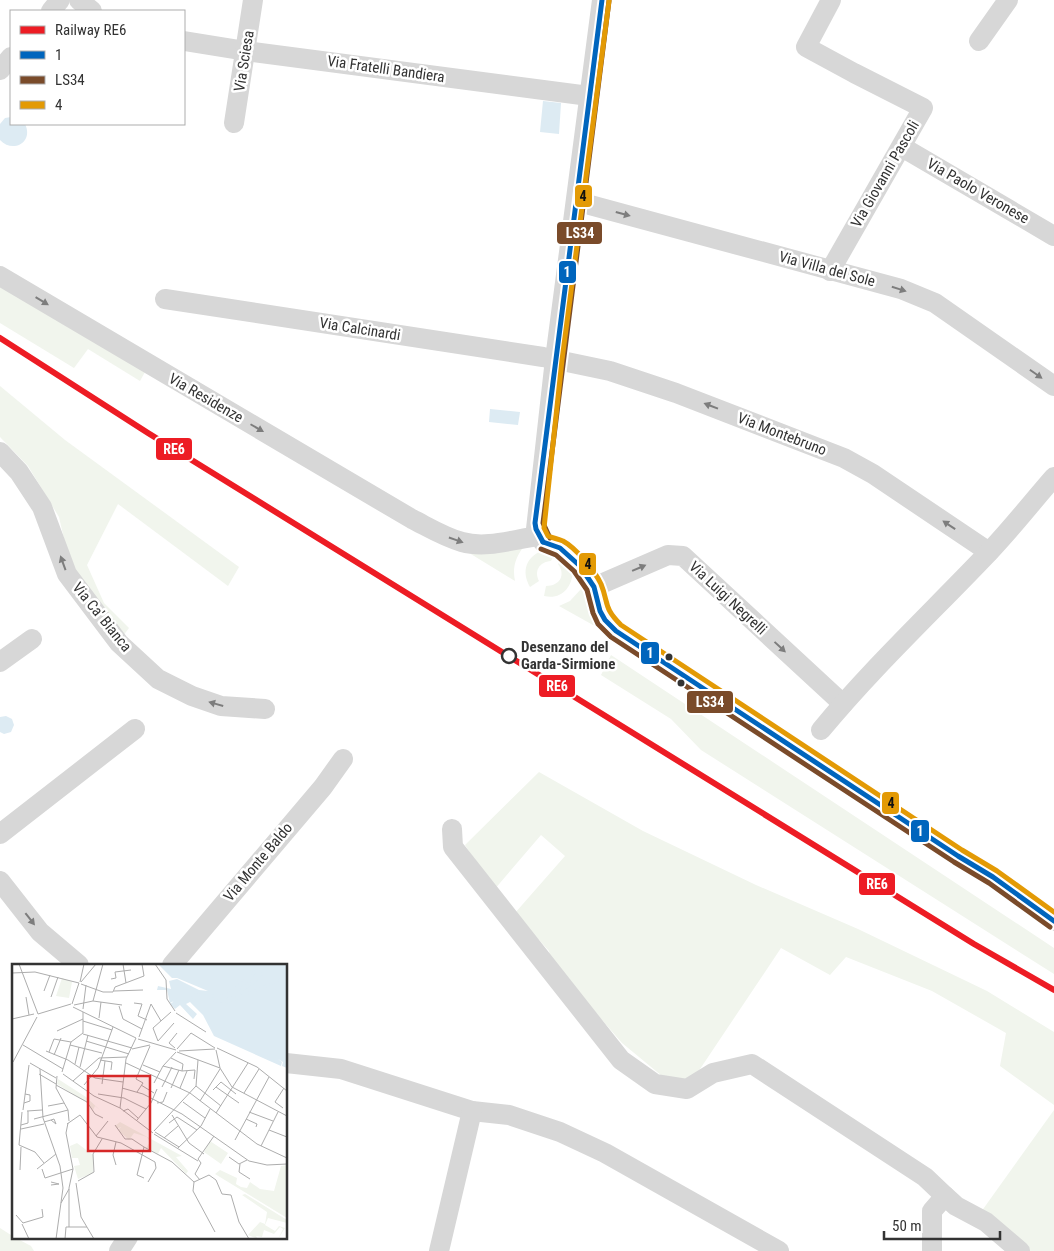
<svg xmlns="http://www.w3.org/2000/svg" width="1054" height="1251" font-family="'Roboto Condensed',sans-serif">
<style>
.green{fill:#f1f5ed}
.water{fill:#ddebf3}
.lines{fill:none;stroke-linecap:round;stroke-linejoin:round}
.minor{stroke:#d7d7d7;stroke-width:20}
.bus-1-casing{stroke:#fff;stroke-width:9}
.bus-2-casing{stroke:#fff;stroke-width:9}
.bus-3-casing{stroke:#fff;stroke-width:9}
.bus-1{stroke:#0065bd;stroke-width:5}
.bus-2{stroke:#7a4b2a;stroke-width:5}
.bus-3{stroke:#e39a05;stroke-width:5}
.rail-1-casing{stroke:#fff;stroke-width:10}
.rail-1{stroke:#ed1c24;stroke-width:6}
.oneway{fill:#7d7d7d}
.stop-dot{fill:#fff;stroke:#333;stroke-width:2.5}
.bus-dot{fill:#333;stroke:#fff;stroke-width:2}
.labels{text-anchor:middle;stroke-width:5;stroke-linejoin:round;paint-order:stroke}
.street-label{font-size:15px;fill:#333;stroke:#fff}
.stop-label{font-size:15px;font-weight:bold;fill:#333;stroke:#fff;text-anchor:start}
.inset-river{fill:none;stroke:#ddebf3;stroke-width:2.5}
.inset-road{fill:none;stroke:#adadad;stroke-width:1}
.view{fill:#d62828;fill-opacity:0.15;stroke:#d62828;stroke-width:2.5}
.inset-edge{fill:none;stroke:#333;stroke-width:2.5}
.line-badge{stroke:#fff;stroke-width:2}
.badge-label{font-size:14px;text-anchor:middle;font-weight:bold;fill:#fff}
.pale-badge-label{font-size:14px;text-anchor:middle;font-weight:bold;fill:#111}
</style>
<rect width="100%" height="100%" fill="#fff"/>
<g class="green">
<polygon points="0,285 145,372 140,381 88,349 74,368 0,323"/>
<polygon points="0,386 65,440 239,567 228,586 118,504 87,565 104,603 129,628 123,636 70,565 59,517 28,466 0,437"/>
<path d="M525,545C516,556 512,567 515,581L461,548Z"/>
<path d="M543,550L555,553L551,561C539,562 534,571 539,581L530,587C521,571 526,557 543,550Z"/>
<path d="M562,558L573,571C572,588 561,600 544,596L546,586C560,586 566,575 558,564Z"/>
<polygon points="582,588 600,626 593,625 559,606 570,601"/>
<polygon points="611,655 1054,948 1054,974 701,750 671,719 601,675"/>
<polygon points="539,772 643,831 756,885 858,929 987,991 1054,1032 1054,1105 1000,1066 1006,1033 932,991 846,957 830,975 781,948 692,1081 662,1076 622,1043 551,961 549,951 515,913 565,856 541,835 494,890 465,845"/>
<polygon points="1054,1110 1054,1251 1029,1251 981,1212"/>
<polygon points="0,1228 14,1237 31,1246 34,1251 0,1251"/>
</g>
<g class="water">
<polygon points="543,101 561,103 559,134 540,132"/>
<path d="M11,117V124H25C34,142 13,154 0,140V124L5,118Z"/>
<polygon points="490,409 520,412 518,425 489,422"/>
<polygon points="6,716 12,719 14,725 11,732 4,734 0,732 0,717"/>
</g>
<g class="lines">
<g class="minor">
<polyline points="79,0 92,11"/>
<polyline points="602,0 555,359 536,529 543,542 560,548 580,566 594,587 600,611 605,620 616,631 958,856 993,877 1054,921"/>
<polyline points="51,11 60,0"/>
<polyline points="184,41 246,51 589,96"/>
<polyline points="979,41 1008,0"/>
<polyline points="0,70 11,57"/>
<polyline points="234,123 253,0"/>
<polyline points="902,147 1054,236"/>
<polyline points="577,200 590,205 901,289 935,303 1054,386"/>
<polyline points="830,271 923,108 854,73 806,47 831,0"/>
<path d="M0,276L412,519C428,527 444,537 462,542C487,549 514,539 539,536"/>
<polyline points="165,299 543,357 610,371 676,393 844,458 873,474 989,552"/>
<polyline points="0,452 19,472 42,507 67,574 119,643 158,679 192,696 221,706 265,709"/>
<polyline points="594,587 668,555 683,556 843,704"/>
<polyline points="0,662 32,639"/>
<path d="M821,730C873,667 933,611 989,552C1012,528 1032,502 1054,477"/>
<polyline points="452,829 453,847 621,1060 655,1084 687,1089 713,1073 752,1064 925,1177 945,1196"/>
<polyline points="0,834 135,729"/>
<polyline points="0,881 40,932 79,965"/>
<polyline points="172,965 323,787 343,759"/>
<polyline points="286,1063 341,1069 472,1111 509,1115 560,1132 605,1153 779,1251"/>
<polyline points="119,1251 128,1237"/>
<polyline points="439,1251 472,1111"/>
<polyline points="932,1251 932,1211 945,1196 956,1206 986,1222 1020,1251"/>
</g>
<g class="bus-1-casing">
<g id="bus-1">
<polyline points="543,542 560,548 580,566 594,587 600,611 605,620 616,631 958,856 993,877 1054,921"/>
<polyline points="543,542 536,529 535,523 602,0"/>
</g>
</g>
<g class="bus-2-casing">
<g id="bus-2">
<polyline points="550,538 543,523 609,1"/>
<polyline points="541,549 556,555 574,571 587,590 593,613 598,624 611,637 954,862 989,883 1050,927"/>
</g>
</g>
<g class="bus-3-casing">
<path id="bus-3" d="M609,1L562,360L544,528L548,536C553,538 558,539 563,541C576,548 595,571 601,584C609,604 603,607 621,625L962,850L997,871L1054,912"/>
</g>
<use href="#bus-1" class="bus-1"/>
<use href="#bus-2" class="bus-2"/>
<use href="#bus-3" class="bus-3"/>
<g class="rail-1-casing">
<polyline id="rail-1" points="0,338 148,433 974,944 1054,990"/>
</g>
<use href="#rail-1" class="rail-1"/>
</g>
<defs><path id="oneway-solid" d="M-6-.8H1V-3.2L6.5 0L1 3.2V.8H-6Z" transform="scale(1.25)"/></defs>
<g class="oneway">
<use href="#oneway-solid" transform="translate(623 214) rotate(15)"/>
<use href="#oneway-solid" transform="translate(899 289) rotate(17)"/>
<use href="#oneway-solid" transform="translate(42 301) rotate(31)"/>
<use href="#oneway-solid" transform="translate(1036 374) rotate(35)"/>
<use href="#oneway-solid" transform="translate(711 406) rotate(-159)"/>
<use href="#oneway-solid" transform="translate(257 428) rotate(30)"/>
<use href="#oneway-solid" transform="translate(949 525) rotate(-146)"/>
<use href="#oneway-solid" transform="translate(456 540) rotate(19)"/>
<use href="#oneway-solid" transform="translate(63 563) rotate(-110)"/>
<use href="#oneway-solid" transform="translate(639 568) rotate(-23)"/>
<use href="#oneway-solid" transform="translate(780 647) rotate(43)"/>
<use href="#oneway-solid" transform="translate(216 704) rotate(-164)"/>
<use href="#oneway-solid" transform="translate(30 919) rotate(52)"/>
</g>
<circle class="stop-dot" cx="509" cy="656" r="7"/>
<g class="bus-dot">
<circle cx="669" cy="657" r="4.5"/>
<circle cx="681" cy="683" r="4.5"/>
</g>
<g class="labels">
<g class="street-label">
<text transform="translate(244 61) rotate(-81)" y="5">Via Sciesa</text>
<text transform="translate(386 69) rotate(8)" y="5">Via Fratelli Bandiera</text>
<text transform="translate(885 174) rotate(-60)" y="5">Via Giovanni Pascoli</text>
<text transform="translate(978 191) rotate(30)" y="5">Via Paolo Veronese</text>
<text transform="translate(827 269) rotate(15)" y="5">Via Villa del Sole</text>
<text transform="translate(360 329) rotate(9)" y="5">Via Calcinardi</text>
<text transform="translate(206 398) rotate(30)" y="5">Via Residenze</text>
<text transform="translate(782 434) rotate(21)" y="5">Via Montebruno</text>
<text transform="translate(728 598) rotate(43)" y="5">Via Luigi Negrelli</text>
<text transform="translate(102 617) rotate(51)" y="5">Via Ca' Bianca</text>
<text transform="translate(258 862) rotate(-50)" y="5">Via Monte Baldo</text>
</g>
<g class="stop-label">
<text x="521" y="652">Desenzano del<tspan x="521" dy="17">Garda-Sirmione</tspan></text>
</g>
</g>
<g transform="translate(12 964)">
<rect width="275" height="275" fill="#fff"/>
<path d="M50,14L60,18L57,34L44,32ZM46,115L74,133L89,147L83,142L81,146L77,140L45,120ZM108,158L170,192L164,193L176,207L174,210L149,184L146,190L134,184L138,178L135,173L122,169L117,176L106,166L109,163L105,165L103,162ZM198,177L216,189L209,200L192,188ZM65,179L81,191V209L66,215L62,202L68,201L66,194H60L58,182ZM275,201V254L203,210L208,206L225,214L224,220L229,223L235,224L238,218L248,225L262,227L269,202ZM233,230L275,256V259L256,254L253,261L263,267L267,262L273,264L266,275L271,265L268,263L262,270L252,266L250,273L244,272L246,275L236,271L248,258L253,260L255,248L230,231Z" fill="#f1f5ed"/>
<path d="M146,0H275V104L270,102L271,98L266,95L270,98L269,102L202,72L191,51L178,38L174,40L185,50L181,55L168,41L163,45L158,40L164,36L158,39L155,26H145L146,22L159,25L157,17L165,15L187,26L196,27L165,14H160Z" fill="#ddebf3"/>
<path class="inset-river" d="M182,31L213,32L235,15L243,0M180,32L203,37L218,35L242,18L259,0M184,32L214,33L237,16L248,0M161,37L176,33L216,38L275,13"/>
<path class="inset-road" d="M7,0L26,50M111,0L114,19M143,0L154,16L155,35L163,47M0,9L23,8L67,19M99,15L104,14L103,8L119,6M68,18L72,0M69,18L84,0M69,20L91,28H101L103,23L132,12L130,0M32,27L38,11M102,27L131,26M14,33L17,51M39,33L46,13M81,37L91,0M122,39L130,40L126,52L135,56M60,40L67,19M139,40L149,57M62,41L81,37L110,41M107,42L111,55L130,65M61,43L124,74M71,45L74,21M164,49L194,68M26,50L59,40M87,54L89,38M0,55L22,50M71,57L100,66M45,67L71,55M71,70L120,84M127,73L139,40M124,74L114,95L108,144L141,169M126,75L164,86M74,77L117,90M146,77L141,64L159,48M146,77L162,59M11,81L51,105M58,81L90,89M163,84L157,79L165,69M205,84L245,103L275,127M120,85L138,81M165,85L179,69L203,84M204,86L208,104L220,123L275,152M34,87L56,96L83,114L111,118M167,87L203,85M37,88L42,75L59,78M165,88L208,104M42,91L49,74M159,94L171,100L170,107M88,96L100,98L99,106M1,98L25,53M18,99L44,114M114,99L178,129L245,180L275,194M63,100L67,83M131,101L148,108M151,102L170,107L183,106L182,115M68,103L76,71M28,105L31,154L48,202L51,224L44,275M50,108L59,78L71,69V48M27,110L44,120M51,110L82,132L108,144M45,112L44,124L56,146L57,157M61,117L87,94L115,93M142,119L151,102L164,88M90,120L93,97M44,121L75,138L83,150L91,154M72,121L86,104L101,63M129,121L142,129M184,122L209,142M150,123L160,103M204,123L227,139M110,124L131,130L170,150L237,197L255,201L275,200M159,124L167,106M168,124L175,107M201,126L209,118L224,130M125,128L131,119L124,115L138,82M232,129L247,105M86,130L112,134L134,145M188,137L208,105M171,138L193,154M12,139L18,137V131L13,130M145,139L151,138L155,128M36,142L52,139M271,144L263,138L272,124M11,146L17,101M15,147L30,146M111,147L116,145L126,154M10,148L7,181L23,188L32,199M237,148L261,157M204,149L236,99M160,151L177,179L192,190M22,155L56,146M234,155L245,160L244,163M125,156L139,139L145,125M32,158L39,156L44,160L42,155L39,156M56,159L54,169L61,205L57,224V263M157,159L165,153L185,166M55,160L68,151L85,173L109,179L143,198L144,204L136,218M9,161L16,159V147M103,161L113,175H120L132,183M9,165L32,160M257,166L275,173M142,167L184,122L186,96M143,168L167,183M142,170L186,197M84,172L96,157M152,174L166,162M223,176L257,113M104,178L101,191L104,201M249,182L266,148M166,184L189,162L198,145M217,193L227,200L235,196M228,200L227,208L238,215M25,205L44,190M30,205L33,214L61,205M8,206L9,183M132,214L125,211L132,183L160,198L182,218M188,216L183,210L189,199L186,195L202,172M66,217L82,208L81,190L90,175M182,218L197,211L204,216L210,230L219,231L227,258L237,275M182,218L181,227L203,268M64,219L69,253L82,275M39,221L47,220L39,218M49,239L57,225M4,251L11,259L31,253L30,245M10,260L17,275M53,275L54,263H75"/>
<path class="view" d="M76,112H138V187H76Z"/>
<rect width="275" height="275" class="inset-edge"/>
</g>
<g class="line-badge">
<rect x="574" y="184" width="19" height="24" rx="5" fill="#e39a05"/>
<rect x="556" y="221" width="47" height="24" rx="5" fill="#7a4b2a"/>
<rect x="558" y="260" width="19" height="24" rx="5" fill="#0065bd"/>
<rect x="155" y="437" width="38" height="24" rx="5" fill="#ed1c24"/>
<rect x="578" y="552" width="19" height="24" rx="5" fill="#e39a05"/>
<rect x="640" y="641" width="20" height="24" rx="5" fill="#0065bd"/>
<rect x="538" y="674" width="38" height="24" rx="5" fill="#ed1c24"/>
<rect x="686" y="690" width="48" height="24" rx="5" fill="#7a4b2a"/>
<rect x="881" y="791" width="19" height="24" rx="5" fill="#e39a05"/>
<rect x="910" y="819" width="20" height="24" rx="5" fill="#0065bd"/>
<rect x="858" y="872" width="38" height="24" rx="5" fill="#ed1c24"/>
</g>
<g class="badge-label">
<text x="580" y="238">LS34</text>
<text x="567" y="277">1</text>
<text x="174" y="454">RE6</text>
<text x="650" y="658">1</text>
<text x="557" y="691">RE6</text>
<text x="710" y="707">LS34</text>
<text x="920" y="836">1</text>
<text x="877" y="889">RE6</text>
</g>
<g class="pale-badge-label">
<text x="583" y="201">4</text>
<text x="588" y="569">4</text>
<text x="891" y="808">4</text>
</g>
<rect x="10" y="10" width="175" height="115" fill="#ffffff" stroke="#adadad"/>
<rect x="20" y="26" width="25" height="8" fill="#ed1c24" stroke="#adadad"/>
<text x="55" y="35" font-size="15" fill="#333333">Railway RE6</text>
<rect x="20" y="51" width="25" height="8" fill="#0065bd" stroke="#adadad"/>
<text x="55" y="60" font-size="15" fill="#333333">1</text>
<rect x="20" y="76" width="25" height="8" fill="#7a4b2a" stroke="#adadad"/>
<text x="55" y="85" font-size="15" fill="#333333">LS34</text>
<rect x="20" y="101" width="25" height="8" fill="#e39a05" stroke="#adadad"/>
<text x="55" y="110" font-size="15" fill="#333333">4</text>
<path d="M884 1231v8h116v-8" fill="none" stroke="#333333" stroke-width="2.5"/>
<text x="892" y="1231" font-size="15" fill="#333333" stroke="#ffffff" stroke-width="4" paint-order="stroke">50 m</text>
</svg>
